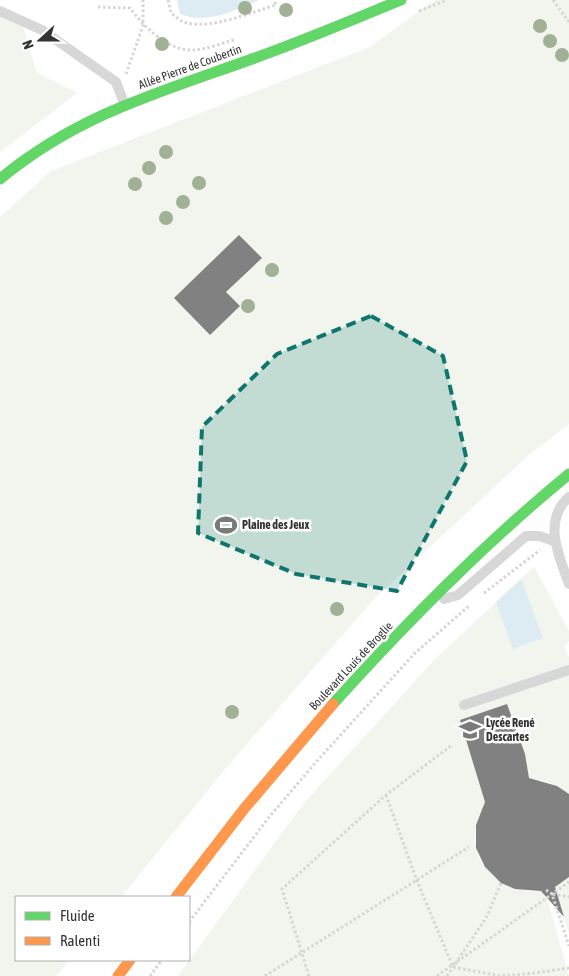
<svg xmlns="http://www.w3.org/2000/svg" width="569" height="976" font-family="'Asap Condensed',sans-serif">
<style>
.green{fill:#f1f5ed}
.water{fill:#ddebf3}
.building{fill:#818181}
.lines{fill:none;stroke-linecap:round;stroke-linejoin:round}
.path{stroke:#d6d6d6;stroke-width:3;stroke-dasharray:2.5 2.5;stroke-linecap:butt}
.lane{stroke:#d7d7d7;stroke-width:10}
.fast{stroke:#63d668;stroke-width:11}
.slow{stroke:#ff974d;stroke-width:11}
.tree{fill:#a2b095}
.marked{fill:#0f766e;fill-opacity:0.2;stroke:#0f766e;stroke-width:4;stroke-dasharray:10 6;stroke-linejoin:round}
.labels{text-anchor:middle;stroke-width:5;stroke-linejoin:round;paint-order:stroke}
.street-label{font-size:12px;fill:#333;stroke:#fff}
.poi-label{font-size:12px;font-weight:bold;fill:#333;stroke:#fff;text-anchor:start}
</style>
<rect width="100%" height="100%" fill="#fff"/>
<g class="green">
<polygon points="435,0 569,0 569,424 530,454 376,597 226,768 121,897 16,897 16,960 70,960 56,976 0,976 0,217 51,171 370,47"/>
<polygon points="0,13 22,23 37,73 77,93 0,152"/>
<path d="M534,567L569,631V641L564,648L569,657V794C557,785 545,779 529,779L525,754L507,704L460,720C466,740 472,759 478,779C480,786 484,794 485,801C485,808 477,818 476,826C469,866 503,894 541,891L547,898L569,976H178L303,804L437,657Z"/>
<polygon points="569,877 569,933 556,893 551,888"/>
</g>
<g class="water">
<path d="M177,0H259C234,11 206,25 180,14Z"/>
<polygon points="521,579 543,638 513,649 496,602"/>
</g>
<g class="building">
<polygon points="239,235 262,258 226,292 240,306 210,335 174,298"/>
<polygon points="507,704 525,754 529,778 557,786 569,794 569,877 555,887 564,917 541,891 515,889 501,883 485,867 476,848 476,825 485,802 460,720"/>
</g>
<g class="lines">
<g class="path">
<path d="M168,0L171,13C175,16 180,21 184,22C208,31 252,12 276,5L274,0"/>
<polyline points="553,0 569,22"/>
<path d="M98,7L130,8C144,27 169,52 194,50C208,49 223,43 236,39"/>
<polyline points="419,11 447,0"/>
<polyline points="126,74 143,26 143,0"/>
<polyline points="484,593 540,550"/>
<polyline points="386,795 417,881 453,967 500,976 535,973 569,968"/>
<polyline points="546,890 552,894 569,946"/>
<polyline points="553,894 569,897"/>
<polyline points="189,922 270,816 317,761 414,654 470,605"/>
<polyline points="150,976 162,960"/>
<polyline points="265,976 469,847"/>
<polyline points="309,976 282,889 386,795 452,745"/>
<polyline points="437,976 569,882"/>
<polyline points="447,976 486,918 501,883"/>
</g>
<g class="lane">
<polyline points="0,11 42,30 116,82 124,103"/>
<path d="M569,497C542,521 559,556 569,584"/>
<polyline points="444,599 458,595 526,536 539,536 554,541"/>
<polyline points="464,705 569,670"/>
</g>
<g class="fast">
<path d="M0,179C79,114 158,93 252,59C303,41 352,20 401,0"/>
<path d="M333,704C406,623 485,543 569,474"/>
</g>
<g class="slow">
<polyline points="176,897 244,809 333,704"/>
<polyline points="118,976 130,960"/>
</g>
</g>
<g class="tree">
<circle cx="245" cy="8" r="7"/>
<circle cx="286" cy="10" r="7"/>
<circle cx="540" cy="26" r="7"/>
<circle cx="550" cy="41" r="7"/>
<circle cx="162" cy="44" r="7"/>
<circle cx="562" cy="55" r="7"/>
<circle cx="166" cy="152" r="7"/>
<circle cx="149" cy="168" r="7"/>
<circle cx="199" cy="183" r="7"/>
<circle cx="135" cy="184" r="7"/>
<circle cx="183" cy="202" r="7"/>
<circle cx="166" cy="218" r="7"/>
<circle cx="272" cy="270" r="7"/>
<circle cx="248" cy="306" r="7"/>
<circle cx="337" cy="609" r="7"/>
<circle cx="232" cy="712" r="7"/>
</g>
<path class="marked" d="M371,316L443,356L467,461L397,591L296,574L198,533L202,427L277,354Z"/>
<defs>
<g id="stadium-bare" transform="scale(1.725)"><path d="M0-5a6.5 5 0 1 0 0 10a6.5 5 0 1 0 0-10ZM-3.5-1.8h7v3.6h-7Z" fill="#7a7a7a" stroke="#fff" stroke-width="2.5" paint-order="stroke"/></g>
<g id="school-bare" transform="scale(1.725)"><path d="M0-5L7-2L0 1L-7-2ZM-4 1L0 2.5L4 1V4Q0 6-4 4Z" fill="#7a7a7a" stroke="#fff" stroke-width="2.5" paint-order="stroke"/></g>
</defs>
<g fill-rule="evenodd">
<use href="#stadium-bare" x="226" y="525"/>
<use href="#school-bare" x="470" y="730"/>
</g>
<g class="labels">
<g class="street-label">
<text transform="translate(190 67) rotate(-20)" y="4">Allée Pierre de Coubertin</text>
<text transform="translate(351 666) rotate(-47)" y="4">Boulevard Louis de Broglie</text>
</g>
<g class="poi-label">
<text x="242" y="529">Plaine des Jeux</text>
<text x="486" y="727">Lycée René<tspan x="486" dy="14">Descartes</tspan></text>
</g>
</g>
<rect x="15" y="896" width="175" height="65" fill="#ffffff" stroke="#adadad"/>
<rect x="25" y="912" width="25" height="8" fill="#63d668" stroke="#adadad"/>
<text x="60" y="921" font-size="15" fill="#333333">Fluide</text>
<rect x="25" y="937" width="25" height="8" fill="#ff974d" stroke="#adadad"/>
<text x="60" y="946" font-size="15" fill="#333333">Ralenti</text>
<g transform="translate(40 40) rotate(249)" stroke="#ffffff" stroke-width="4" paint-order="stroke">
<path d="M0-4L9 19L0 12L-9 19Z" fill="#333333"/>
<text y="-8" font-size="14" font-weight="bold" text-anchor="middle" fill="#333333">N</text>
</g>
</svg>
